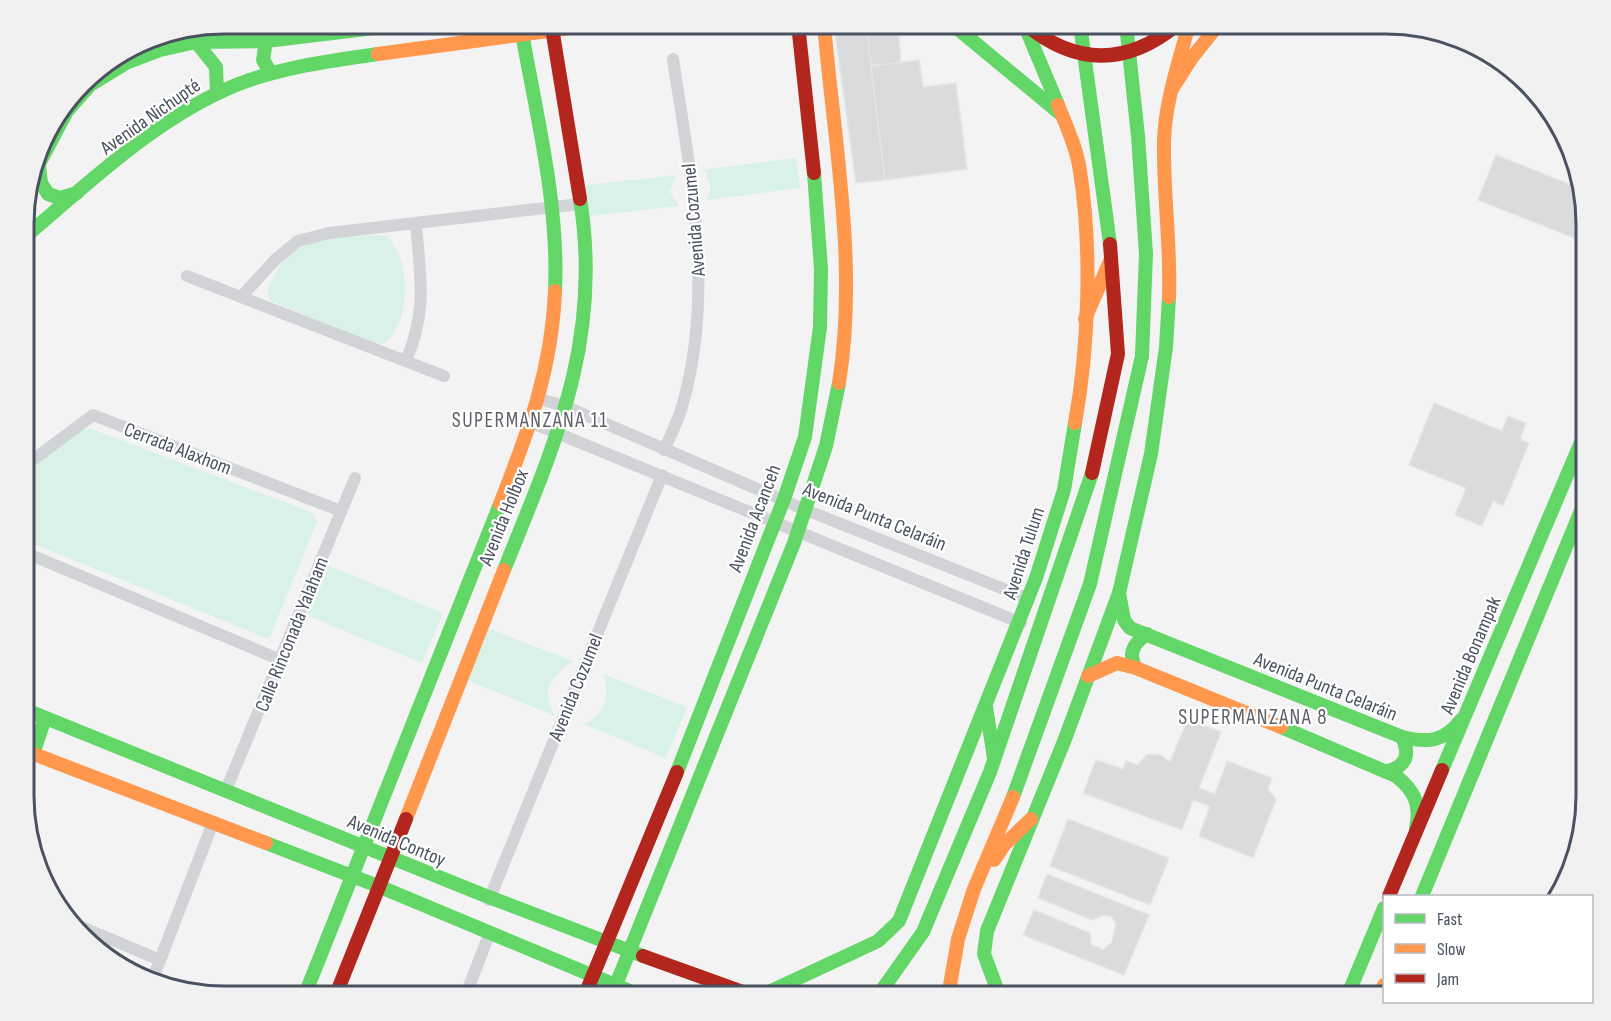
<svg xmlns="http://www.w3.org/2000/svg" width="1611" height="1021" font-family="'Sofia Sans Condensed',sans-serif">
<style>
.green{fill:#d9f1e7}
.building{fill:#dadbdd;stroke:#e4e5e6;stroke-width:1.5}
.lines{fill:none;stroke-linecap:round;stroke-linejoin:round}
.street{stroke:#d1d3d6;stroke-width:12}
.fast{stroke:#63d668;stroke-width:14}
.slow{stroke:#ff974d;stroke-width:14}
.jam{stroke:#b3261e;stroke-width:14}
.labels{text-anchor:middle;stroke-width:4.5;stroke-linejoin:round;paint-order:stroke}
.street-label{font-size:20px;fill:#4a5160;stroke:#fff}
.neighbourhood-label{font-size:21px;letter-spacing:1.5px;fill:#5e6067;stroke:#fff}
.rim{fill:none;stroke:#4a5160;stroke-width:3}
</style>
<rect width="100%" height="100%" fill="#f3f3f3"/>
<g class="green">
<polygon points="796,158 800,188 706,200 711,188 706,173 702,170"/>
<polygon points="676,175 670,192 679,206 582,217 579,186"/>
<path d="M374,235L387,236C411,260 412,322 384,344L372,343L271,301L267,292C287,236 322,240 374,235Z"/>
<polygon points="89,428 311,512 317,521 269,639 26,541 26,470 82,430"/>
<polygon points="327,565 443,613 422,663 306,615"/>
<path d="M484,627L573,661C551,677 540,690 555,716L462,678Z"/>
<path d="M603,674L687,707L666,758L583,724C605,715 611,695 603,674Z"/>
</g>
<g class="building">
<polygon points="867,24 885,180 856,183 834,26"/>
<polygon points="867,24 898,24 901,63 871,66"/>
<polygon points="919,60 923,87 956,83 967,169 885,180 871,66"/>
<polygon points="1496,155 1579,188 1587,211 1587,243 1478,200"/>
<polygon points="1434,403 1502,431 1508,416 1526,423 1520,439 1529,443 1503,506 1493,501 1482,526 1455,515 1466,488 1409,465"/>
<polygon points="1188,719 1221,732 1199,788 1215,794 1227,761 1272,778 1268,789 1276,800 1253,858 1199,836 1210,806 1193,800 1182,830 1083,793 1096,760 1123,769 1126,761 1138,765 1147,754 1161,755 1170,762"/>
<polygon points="1068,819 1169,858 1150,905 1050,866"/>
<polygon points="1047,874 1149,915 1124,975 1023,935 1034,910 1090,933 1091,944 1103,950 1112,942 1116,924 1112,917 1104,915 1092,920 1038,898"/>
</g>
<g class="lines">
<g class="street">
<polyline points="264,24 266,41"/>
<polyline points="187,276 444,376"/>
<polyline points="242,296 275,260 298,241 329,233 580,204"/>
<path d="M406,361C428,308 420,278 416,223"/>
<polyline points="540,399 567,407 806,510 1029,599"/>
<polyline points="532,423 1021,623"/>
<path d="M664,450C671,435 679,419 683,403C715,289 690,173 673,59"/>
<polyline points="26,465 93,415 341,511"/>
<polyline points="26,553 281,660"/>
<polyline points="226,790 355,478"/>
<polyline points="489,900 662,475"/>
<polyline points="77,925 160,960"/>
<polyline points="152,981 212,825"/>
<polyline points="465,997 490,932"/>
</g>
<g class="fast">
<polyline points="952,24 1062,115"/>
<polyline points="1024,24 1058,105"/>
<polyline points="1080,24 1110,244"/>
<path d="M522,33C537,118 559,205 555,291"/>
<polyline points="177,34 196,42"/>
<polyline points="266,41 263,60 271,73"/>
<polyline points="196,42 216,67 217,93"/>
<polyline points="39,166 41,183 48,194 60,198 77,193"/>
<polyline points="32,177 67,111 90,85 126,63 160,50 196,42 266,41 408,24"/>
<path d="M26,236C91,181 156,118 236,85C281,67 330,61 378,54"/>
<path d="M504,570C555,443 603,340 580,199"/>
<path d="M1119,593L1124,620L1130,628L1402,737C1428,743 1444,742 1461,720"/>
<path d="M1136,668C1127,653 1134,643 1147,634"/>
<polyline points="986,707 994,758"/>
<polyline points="26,710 481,894 643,956"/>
<path d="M1281,727L1396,776C1415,791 1421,805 1416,828"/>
<polyline points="33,754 45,718"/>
<polyline points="1442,770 1587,428"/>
<path d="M1388,771C1407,766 1410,754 1402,737"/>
<polyline points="677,772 784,499 805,437 820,327 821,269 814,173"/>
<polyline points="1013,797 1090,584 1142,356 1146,254 1138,136 1126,24"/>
<polyline points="266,843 378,886 644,997"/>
<polyline points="1422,896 1587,496"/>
<polyline points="304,997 500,504"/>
<polyline points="611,997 794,543 826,446 839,383"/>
<polyline points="758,997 878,941 899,921 1036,578 1064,490 1075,423"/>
<polyline points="877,997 923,932 990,772 1092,473"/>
<polyline points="1000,997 984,954 987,931 1065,739 1119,593 1151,454 1166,347 1169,297"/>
<polyline points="1347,997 1384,908"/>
</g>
<g class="slow">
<path d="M824,24C834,142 858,265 839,383"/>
<polyline points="378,54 600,24"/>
<polyline points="1172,89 1191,59 1219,24"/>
<path d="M1058,105C1066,125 1077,149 1080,171C1092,248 1089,346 1075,423"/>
<path d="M1169,297C1171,245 1163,193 1164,141C1165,102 1179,62 1189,24"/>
<polyline points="1085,319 1111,259"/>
<path d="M500,504C528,432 552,370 555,291"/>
<polyline points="1088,676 1117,663 1136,668 1281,727"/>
<polyline points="26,751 266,843"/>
<polyline points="406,819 504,570"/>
<polyline points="994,860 1004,845 1031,819"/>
<polyline points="948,997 958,939 974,889 1013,797"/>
<polyline points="1380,997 1384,985"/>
</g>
<g class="jam">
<polyline points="798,24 814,173"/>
<path d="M1025,24C1076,66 1127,66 1178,24"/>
<polyline points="552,28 580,199"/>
<polyline points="1092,473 1118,354 1110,244"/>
<polyline points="1389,896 1442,770"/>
<polyline points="643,956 757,997"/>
<polyline points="335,997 406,819"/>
<polyline points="584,997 677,772"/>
</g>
</g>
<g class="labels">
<g class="street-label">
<text transform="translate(150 116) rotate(-35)" y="7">Avenida Nichupté</text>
<text transform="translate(693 220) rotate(-95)" y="7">Avenida Cozumel</text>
<text transform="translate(178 448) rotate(21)" y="7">Cerrada Alaxhom</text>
<text transform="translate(875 516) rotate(22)" y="7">Avenida Punta Celaráin</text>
<text transform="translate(503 517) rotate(-68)" y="7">Avenida Holbox</text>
<text transform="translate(754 518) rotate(-69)" y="7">Avenida Acanceh</text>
<text transform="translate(1023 553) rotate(-72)" y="7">Avenida Tulum</text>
<text transform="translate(291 634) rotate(-68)" y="7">Calle Rinconada Yalaham</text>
<text transform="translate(1470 655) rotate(-67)" y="7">Avenida Bonampak</text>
<text transform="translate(1326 686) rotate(22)" y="7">Avenida Punta Celaráin</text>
<text transform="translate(575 687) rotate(-68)" y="7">Avenida Cozumel</text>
<text transform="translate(397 840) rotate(23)" y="7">Avenida Contoy</text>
</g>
<g class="neighbourhood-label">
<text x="530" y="427">SUPERMANZANA 11</text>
<text x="1253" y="724">SUPERMANZANA 8</text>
</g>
</g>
<path d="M0 0H1611V1021H0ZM224 34H1386A190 190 0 0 1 1576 224V796A190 190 0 0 1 1386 986H224A190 190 0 0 1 34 796V224A190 190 0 0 1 224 34Z" fill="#f1f1f2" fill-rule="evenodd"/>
<path class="rim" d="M224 34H1386A190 190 0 0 1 1576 224V796A190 190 0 0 1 1386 986H224A190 190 0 0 1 34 796V224A190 190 0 0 1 224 34Z"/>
<rect x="1383" y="895" width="210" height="108" fill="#ffffff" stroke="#b7b9bf" stroke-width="1.5"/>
<rect x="1395" y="914" width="30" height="9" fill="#63d668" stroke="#b7b9bf" stroke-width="1.5"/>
<text x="1437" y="925" font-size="18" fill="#4a5160">Fast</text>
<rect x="1395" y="944" width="30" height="9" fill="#ff974d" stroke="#b7b9bf" stroke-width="1.5"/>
<text x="1437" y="955" font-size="18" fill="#4a5160">Slow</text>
<rect x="1395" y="974" width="30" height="9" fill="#b3261e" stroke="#b7b9bf" stroke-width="1.5"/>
<text x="1437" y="985" font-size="18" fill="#4a5160">Jam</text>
</svg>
